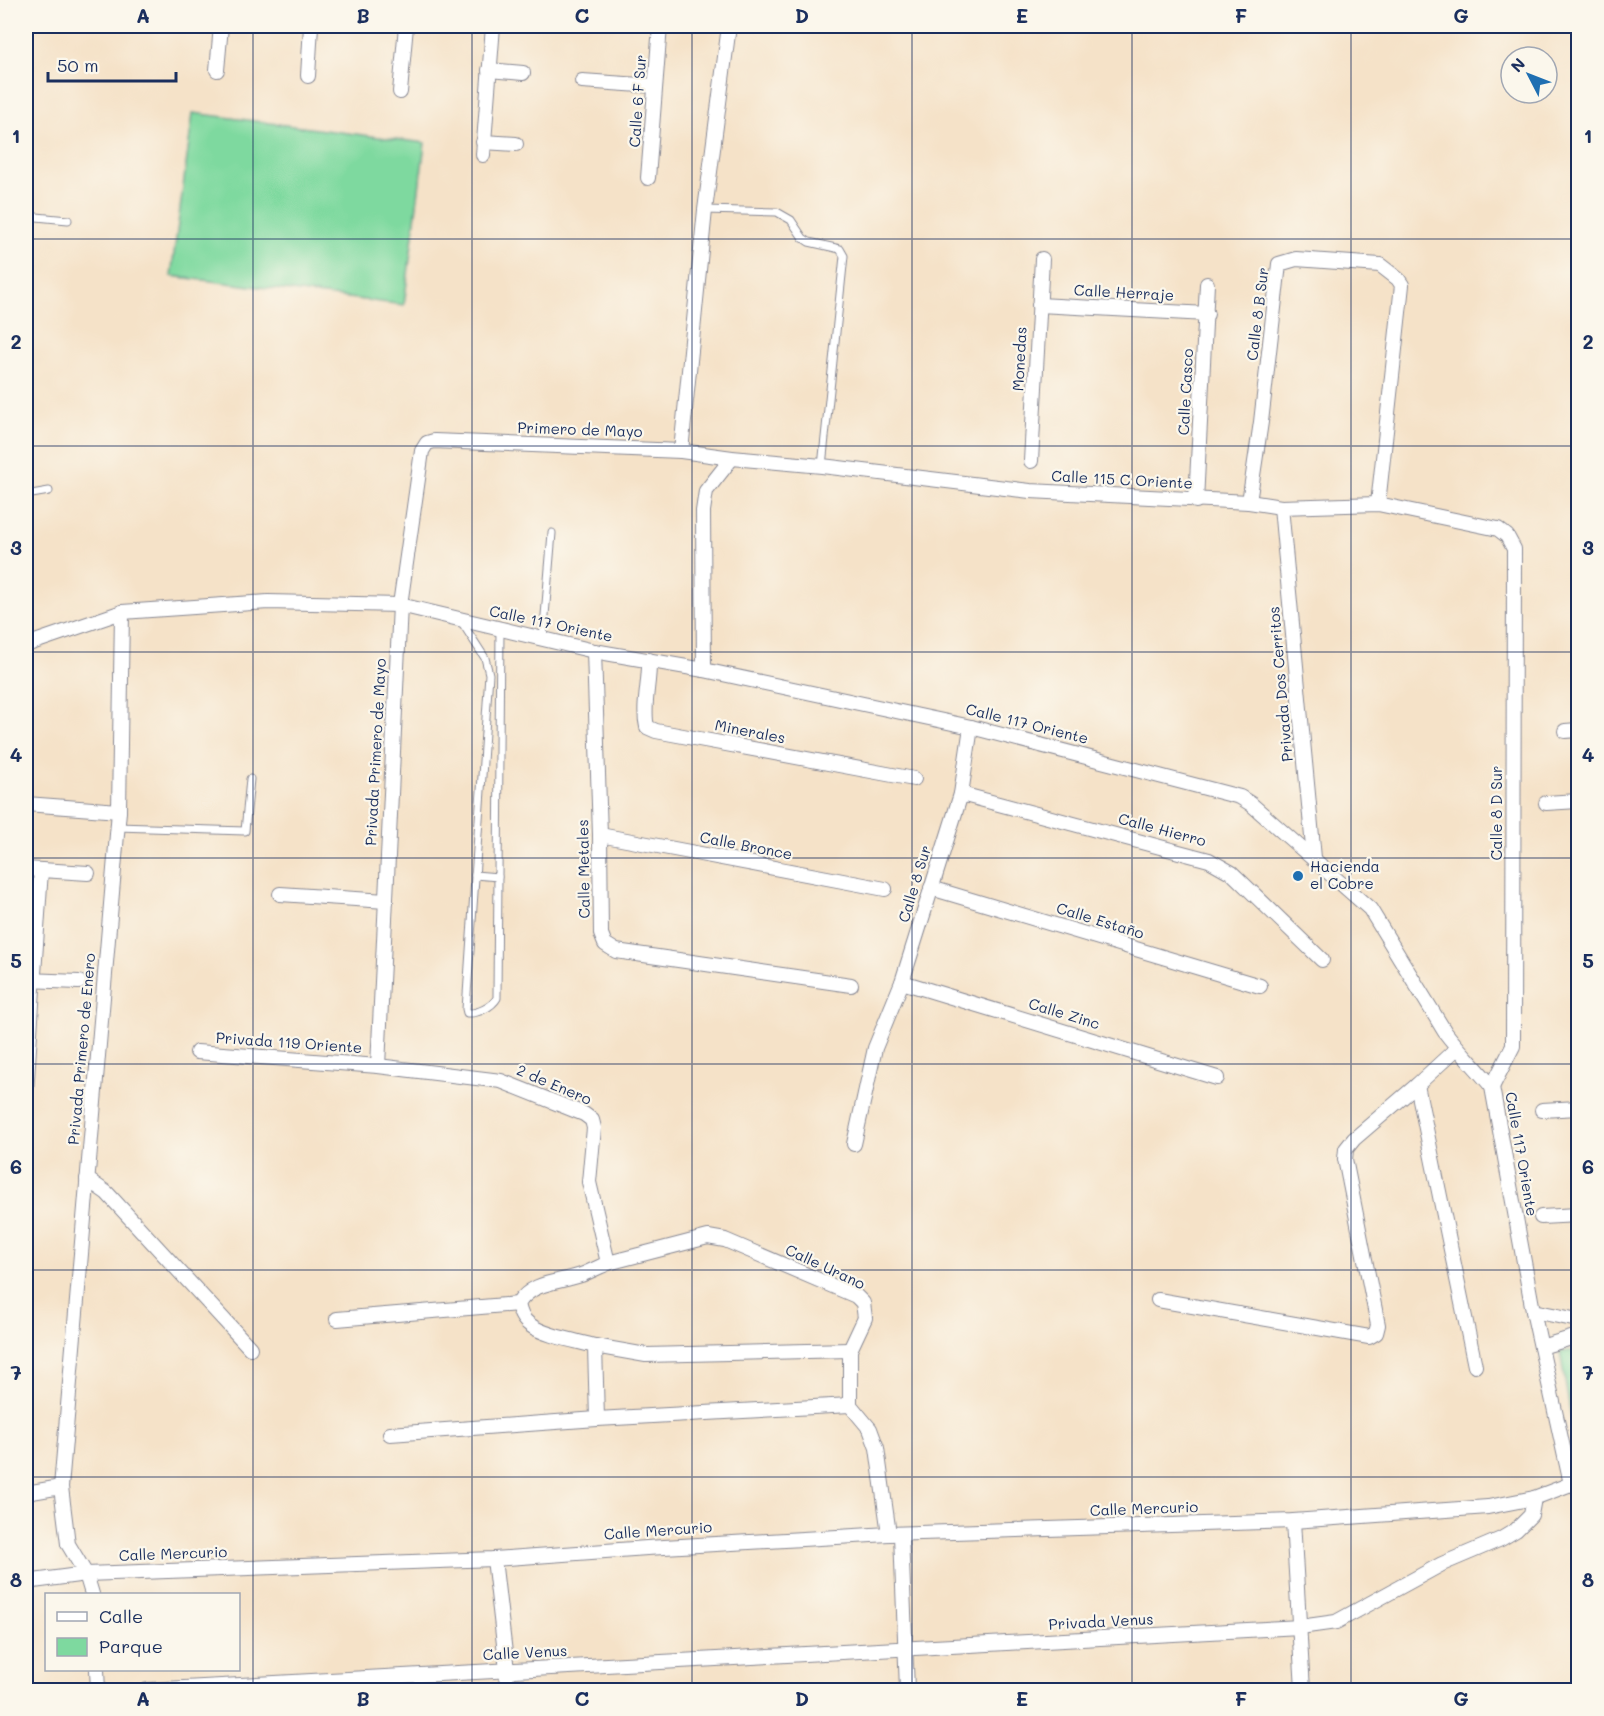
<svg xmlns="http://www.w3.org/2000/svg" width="1604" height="1716" font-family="Mali,sans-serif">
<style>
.green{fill:#7ed99f;stroke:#4c847e;stroke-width:1.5}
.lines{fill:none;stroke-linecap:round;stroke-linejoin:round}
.service-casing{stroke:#888893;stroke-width:9}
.minor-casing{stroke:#888893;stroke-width:16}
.service{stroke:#fff;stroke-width:7}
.minor{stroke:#fff;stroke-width:14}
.grid{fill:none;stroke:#1b2f5e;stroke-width:1.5;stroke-opacity:0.55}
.poi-dot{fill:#1f6fb2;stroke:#fbf7ec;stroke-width:2}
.labels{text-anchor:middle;stroke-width:4.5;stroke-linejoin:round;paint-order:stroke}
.street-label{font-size:15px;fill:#1b2f5e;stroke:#fbf7ec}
.poi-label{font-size:15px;fill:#1b2f5e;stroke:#fbf7ec;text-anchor:start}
.neatline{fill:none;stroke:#1b2f5e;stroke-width:2}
.grid-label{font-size:20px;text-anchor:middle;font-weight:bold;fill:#1b2f5e}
</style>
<rect width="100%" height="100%" fill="#fbf7ec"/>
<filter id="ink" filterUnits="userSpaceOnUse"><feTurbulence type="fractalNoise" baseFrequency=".0167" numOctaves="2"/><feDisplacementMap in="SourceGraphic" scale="12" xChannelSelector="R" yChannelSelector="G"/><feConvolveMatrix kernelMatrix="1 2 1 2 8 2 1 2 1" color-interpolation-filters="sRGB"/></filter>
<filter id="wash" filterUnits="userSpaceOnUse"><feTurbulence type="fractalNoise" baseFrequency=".008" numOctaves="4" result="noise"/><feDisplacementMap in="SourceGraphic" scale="24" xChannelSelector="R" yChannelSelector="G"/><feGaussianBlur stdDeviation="1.35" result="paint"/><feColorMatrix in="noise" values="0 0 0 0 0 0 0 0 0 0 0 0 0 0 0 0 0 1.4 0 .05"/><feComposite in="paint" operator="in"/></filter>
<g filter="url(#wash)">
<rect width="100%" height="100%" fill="#f5e2c8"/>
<g class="green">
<polygon points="193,113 425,143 404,305 171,276"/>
<polygon points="1578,1350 1578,1457 1560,1352"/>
</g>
</g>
<g filter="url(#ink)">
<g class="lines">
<g class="service-casing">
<g id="service">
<polyline points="705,210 777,212 791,220 803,238 809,242 840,249 844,256 822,466"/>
<polyline points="26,216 68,220"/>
<polyline points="26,495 49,491"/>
<path d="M461,621L485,658L489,674L466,1009L467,1013C477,1014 492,1007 497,998L500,629"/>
<polyline points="543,639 552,533"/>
<polyline points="117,827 245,831 250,779"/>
<polyline points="475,875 498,877"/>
</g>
</g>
<g class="minor-casing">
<g id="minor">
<polyline points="217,70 221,26"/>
<polyline points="489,70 523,73"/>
<polyline points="308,76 311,26"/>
<polyline points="582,81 655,86"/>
<polyline points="400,92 406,26"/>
<polyline points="483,142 516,144"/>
<polyline points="483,155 493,26"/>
<polyline points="648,178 660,26"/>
<polyline points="1039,305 1207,314"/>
<polyline points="681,451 705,210 729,26"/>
<polyline points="1031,461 1042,259"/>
<polyline points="1196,501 1207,284"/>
<polyline points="1249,502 1261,422 1279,264 1296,259 1380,265 1398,279 1402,285 1378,504"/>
<polyline points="1281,507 1314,858"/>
<path d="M26,645L122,612L268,602L400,605L594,651L704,670L971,727L1240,797L1251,804L1370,909L1445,1032C1460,1052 1477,1068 1492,1087L1533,1311L1571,1484"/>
<polyline points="594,651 600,835 601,934 605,944 616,951 851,985"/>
<path d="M649,660C650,682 642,706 647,727L656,731L914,779"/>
<polyline points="704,670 703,511 706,491 732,458"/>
<polyline points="1565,731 1578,730"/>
<polyline points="961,794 1209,860 1232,873 1322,960"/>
<polyline points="1546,803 1578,801"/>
<polyline points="26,804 119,811"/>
<polyline points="600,835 885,889"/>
<polyline points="26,869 88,873"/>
<polyline points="931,888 1260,986"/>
<polyline points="280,894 386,901"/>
<polyline points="26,980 79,982"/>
<polyline points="902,982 1217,1078"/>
<path d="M197,1052L378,1066L501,1081L584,1114L592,1120L594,1128L589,1182L608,1263C599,1267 591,1271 581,1275C558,1283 532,1281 518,1304C520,1313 522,1319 530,1325C545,1336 577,1341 595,1346L597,1419"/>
<polyline points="378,1066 400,605 422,451 427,443 434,441 681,451 732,458 822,466 1030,491 1249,502 1281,507 1378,504 1498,529 1507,536 1514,549 1513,1046 1492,1087"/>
<polyline points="1417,1085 1475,1366"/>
<polyline points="26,1093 41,870"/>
<polyline points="1542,1110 1578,1108"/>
<polyline points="854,1144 875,1048 902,982 961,794 971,727"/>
<polyline points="87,1179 107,1193 250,1348"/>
<polyline points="1541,1217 1578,1215"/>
<polyline points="608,1263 708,1237 725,1240 856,1296 863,1303 865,1318 850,1350 850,1405 870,1429 877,1448 889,1534"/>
<polyline points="1158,1300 1369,1337 1376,1333 1378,1325 1345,1159 1346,1149 1354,1139 1417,1085 1457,1048"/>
<polyline points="1533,1311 1578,1320"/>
<polyline points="337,1319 518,1304"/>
<polyline points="595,1346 646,1355 850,1350"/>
<polyline points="1541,1347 1578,1336"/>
<polyline points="390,1434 597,1419 850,1405"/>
<polyline points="26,1493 61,1487"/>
<polyline points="1293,1521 1303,1690"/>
<polyline points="901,1535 907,1690"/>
<polyline points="494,1559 507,1670 506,1690"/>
<polyline points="26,1582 86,1574 494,1559 647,1548 889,1534 1293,1521 1488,1507 1534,1498 1571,1484 1577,1487"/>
<polyline points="92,1594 86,1574 68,1544 61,1487 119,811 122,612"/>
<polyline points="97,1670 98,1690"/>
<polyline points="147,1690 1300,1627 1336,1622 1442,1564 1501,1539 1516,1530 1531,1515 1534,1498"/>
</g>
</g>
<use href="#service" class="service"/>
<use href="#minor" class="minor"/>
</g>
</g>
<path class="grid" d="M253,26V1690M472,26V1690M692,26V1690M912,26V1690M1132,26V1690M1351,26V1690M26,239H1578M26,446H1578M26,652H1578M26,858H1578M26,1064H1578M26,1270H1578M26,1477H1578"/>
<circle class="poi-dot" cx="1298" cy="876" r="6"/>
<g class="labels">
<g class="street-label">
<text transform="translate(638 101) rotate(-86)" y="5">Calle 6 F Sur</text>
<text transform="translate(1124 293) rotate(3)" y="5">Calle Herraje</text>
<text transform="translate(1258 314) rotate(-83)" y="5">Calle 8 B Sur</text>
<text transform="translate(1020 359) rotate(-87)" y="5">Monedas</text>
<text transform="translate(1186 392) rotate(-87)" y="5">Calle Casco</text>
<text transform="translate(580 430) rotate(2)" y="5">Primero de Mayo</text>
<text transform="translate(1122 480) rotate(3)" y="5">Calle 115 C Oriente</text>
<text transform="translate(551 624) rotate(12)" y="5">Calle 117 Oriente</text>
<text transform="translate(1281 684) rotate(-95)" y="5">Privada Dos Cerritos</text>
<text transform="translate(1027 724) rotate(14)" y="5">Calle 117 Oriente</text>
<text transform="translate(750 732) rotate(11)" y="5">Minerales</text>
<text transform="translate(376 752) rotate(-87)" y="5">Privada Primero de Mayo</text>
<text transform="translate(1497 813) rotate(-90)" y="5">Calle 8 D Sur</text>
<text transform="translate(1162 830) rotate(15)" y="5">Calle Hierro</text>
<text transform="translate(746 846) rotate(11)" y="5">Calle Bronce</text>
<text transform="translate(584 869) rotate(-91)" y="5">Calle Metales</text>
<text transform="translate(915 884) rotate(-73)" y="5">Calle 8 Sur</text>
<text transform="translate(1100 921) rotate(17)" y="5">Calle Estaño</text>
<text transform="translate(1064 1014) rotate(17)" y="5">Calle Zinc</text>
<text transform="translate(289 1043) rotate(4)" y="5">Privada 119 Oriente</text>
<text transform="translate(82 1049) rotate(-85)" y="5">Privada Primero de Enero</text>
<text transform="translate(554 1085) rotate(23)" y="5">2 de Enero</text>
<text transform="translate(1521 1154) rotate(80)" y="5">Calle 117 Oriente</text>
<text transform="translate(825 1267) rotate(25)" y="5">Calle Urano</text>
<text transform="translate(1144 1509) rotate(-2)" y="5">Calle Mercurio</text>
<text transform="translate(658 1531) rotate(-4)" y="5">Calle Mercurio</text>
<text transform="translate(173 1554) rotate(-2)" y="5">Calle Mercurio</text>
<text transform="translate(1101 1622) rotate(-3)" y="5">Privada Venus</text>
<text transform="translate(525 1653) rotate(-3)" y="5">Calle Venus</text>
</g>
<g class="poi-label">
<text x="1310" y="872">Hacienda<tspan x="1310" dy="17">el Cobre</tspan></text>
</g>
</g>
<rect width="1604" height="1716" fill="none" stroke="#fbf7ec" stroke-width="66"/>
<rect x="45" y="1593" width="195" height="78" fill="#fbf7ec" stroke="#a1a7b3" stroke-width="1.5"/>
<rect x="57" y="1612" width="30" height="9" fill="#ffffff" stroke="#a1a7b3" stroke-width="1.5"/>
<text x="99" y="1623" font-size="18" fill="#1b2f5e">Calle</text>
<rect x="57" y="1638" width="30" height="18" fill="#7ed99f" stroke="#a1a7b3" stroke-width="1.5"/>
<text x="99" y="1653" font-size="18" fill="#1b2f5e">Parque</text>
<g transform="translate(1529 75) rotate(312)"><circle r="28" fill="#fbf7ec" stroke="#a1a7b3" stroke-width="1.5"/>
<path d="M0-4.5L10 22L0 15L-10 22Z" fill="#1f6fb2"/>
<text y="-9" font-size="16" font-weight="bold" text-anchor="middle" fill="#1b2f5e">N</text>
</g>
<path d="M48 72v9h128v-9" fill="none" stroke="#1b2f5e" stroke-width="3"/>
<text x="57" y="72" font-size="18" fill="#1b2f5e" stroke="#fbf7ec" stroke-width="4.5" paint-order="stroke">50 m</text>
<rect x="33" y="33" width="1538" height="1650" class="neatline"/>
<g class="grid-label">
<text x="143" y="23">A</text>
<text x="363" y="23">B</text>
<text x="582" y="23">C</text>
<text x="802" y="23">D</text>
<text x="1022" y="23">E</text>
<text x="1241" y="23">F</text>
<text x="1461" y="23">G</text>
<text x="16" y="143">1</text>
<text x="1588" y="143">1</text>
<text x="16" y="349">2</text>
<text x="1588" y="349">2</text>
<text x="16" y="555">3</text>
<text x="1588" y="555">3</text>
<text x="16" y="762">4</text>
<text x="1588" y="762">4</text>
<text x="16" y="968">5</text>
<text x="1588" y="968">5</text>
<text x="16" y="1174">6</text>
<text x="1588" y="1174">6</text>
<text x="16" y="1380">7</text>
<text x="1588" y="1380">7</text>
<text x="16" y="1587">8</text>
<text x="1588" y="1587">8</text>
<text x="143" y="1706">A</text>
<text x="363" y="1706">B</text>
<text x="582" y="1706">C</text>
<text x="802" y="1706">D</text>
<text x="1022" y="1706">E</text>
<text x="1241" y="1706">F</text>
<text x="1461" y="1706">G</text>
</g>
</svg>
